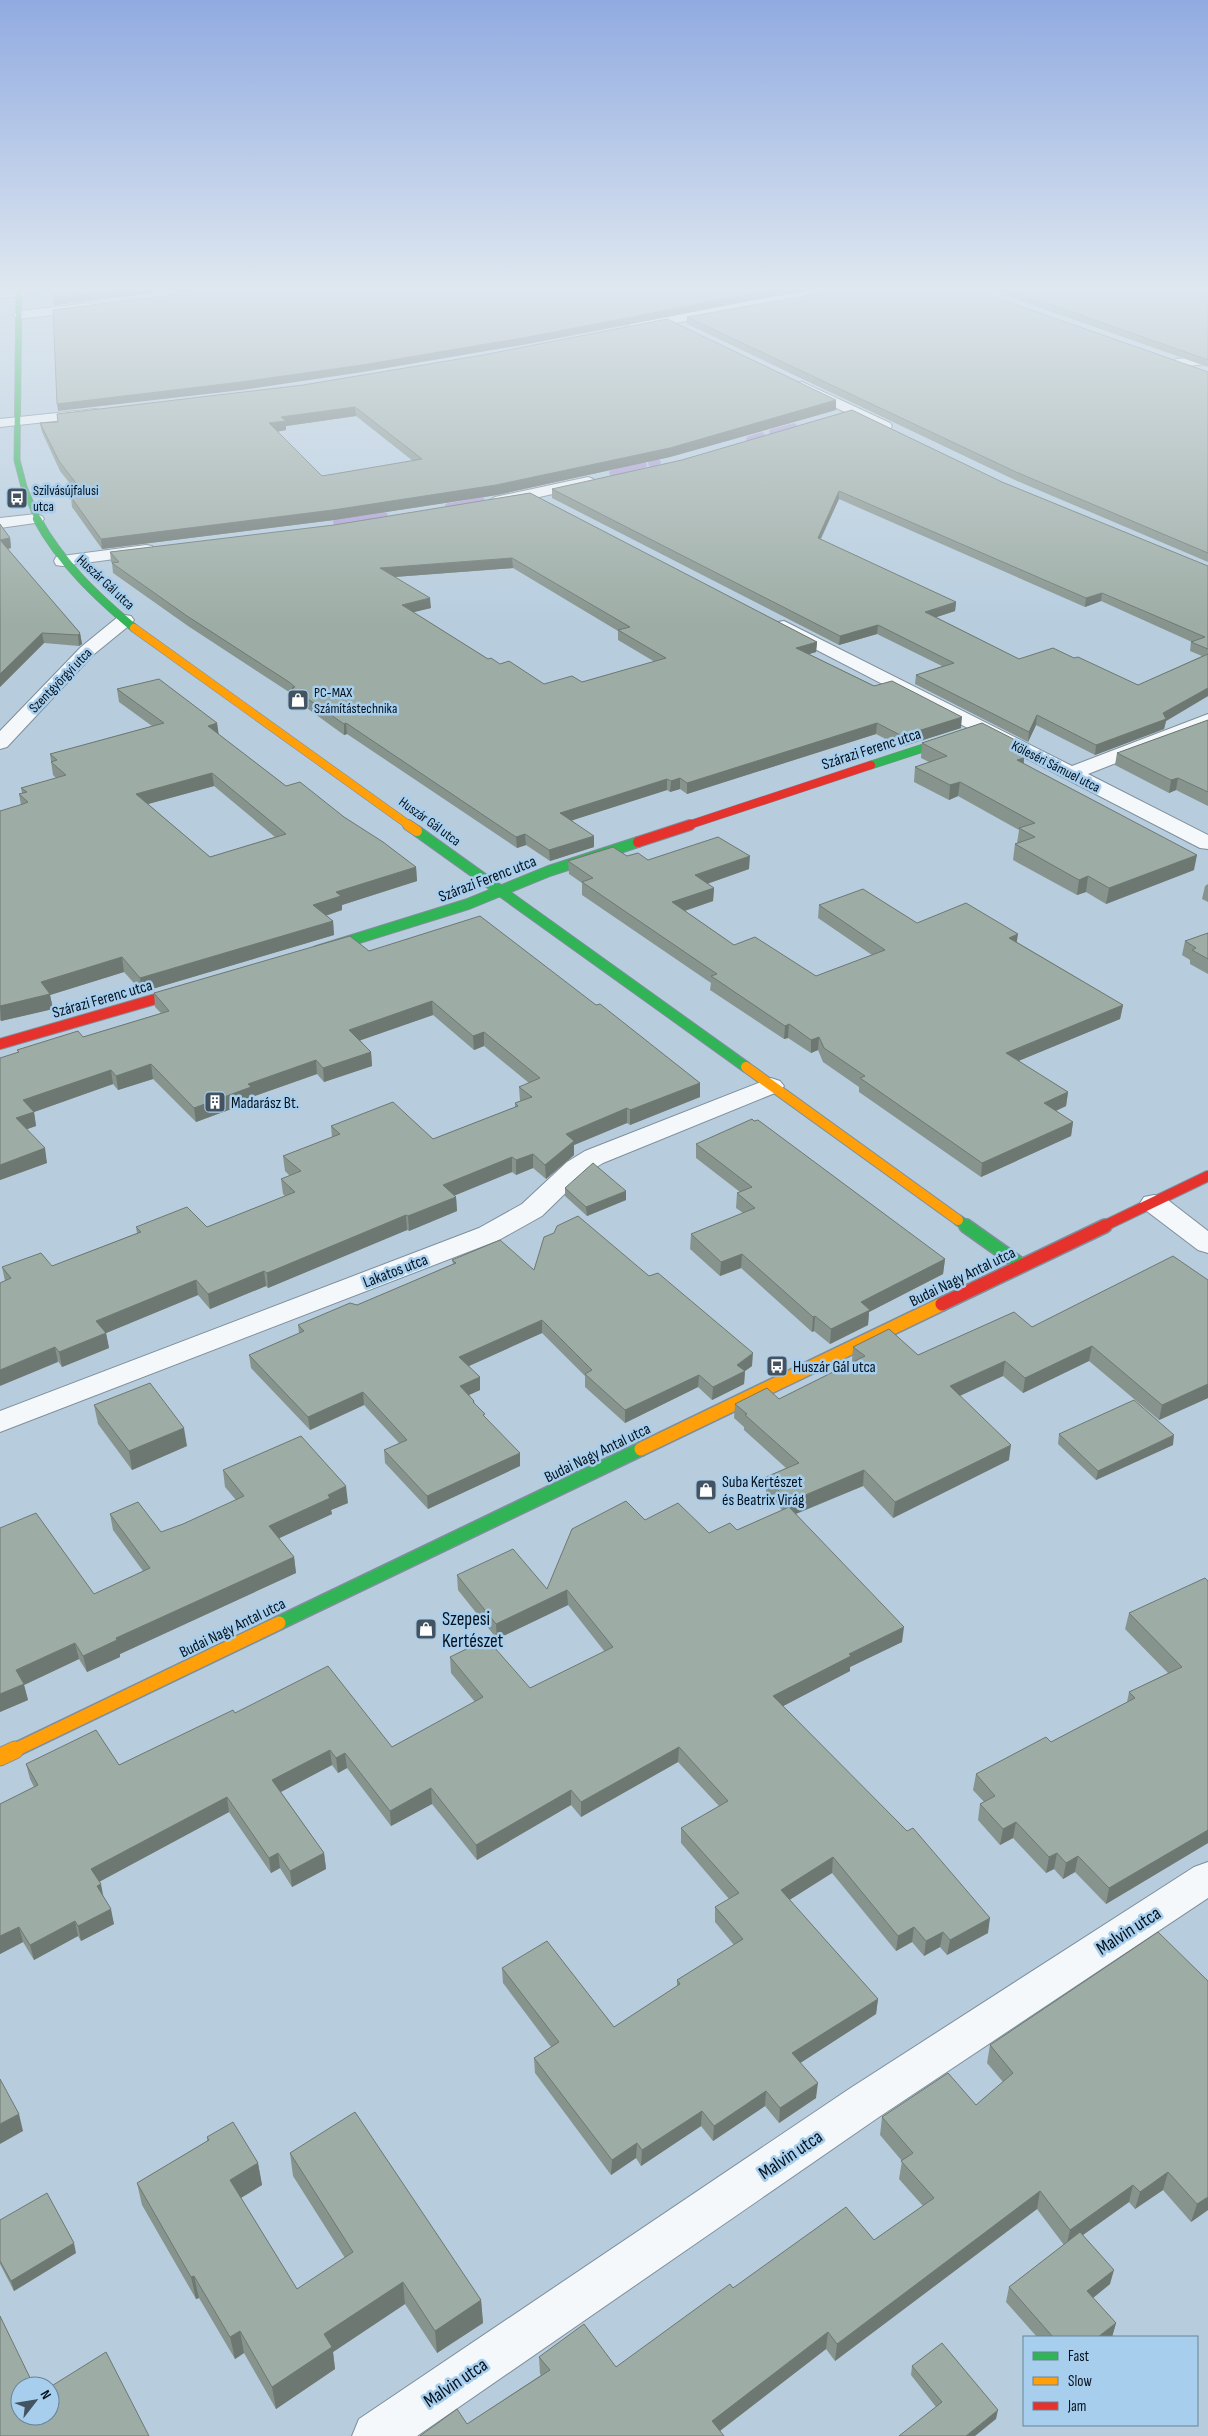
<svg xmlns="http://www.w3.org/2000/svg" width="1208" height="2436" font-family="'Sofia Sans Condensed',sans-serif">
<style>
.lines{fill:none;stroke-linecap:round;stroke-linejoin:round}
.stream-far1{stroke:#ae9dd6;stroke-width:5.5}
.stream{stroke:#ae9dd6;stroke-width:8}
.street-casing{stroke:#7e8e9b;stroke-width:2}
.fast-far3-casing{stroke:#7e8e9b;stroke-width:7}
.fast-far2-casing{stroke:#7e8e9b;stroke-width:9}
.fast-far1-casing{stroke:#7e8e9b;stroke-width:12}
.fast-casing{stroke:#7e8e9b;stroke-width:16}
.slow-far3-casing{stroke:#7e8e9b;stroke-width:9}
.slow-far2-casing{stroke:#7e8e9b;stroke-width:12}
.slow-far1-casing{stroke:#7e8e9b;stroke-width:16}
.slow-casing{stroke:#7e8e9b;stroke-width:19}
.jam-far2-casing{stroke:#7e8e9b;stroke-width:9}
.jam-far1-casing{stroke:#7e8e9b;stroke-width:12}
.jam-casing{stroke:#7e8e9b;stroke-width:16}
.street{fill:#f4f8fa;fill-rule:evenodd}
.fast-far3{stroke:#30b455;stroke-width:5.5}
.fast-far2{stroke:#30b455;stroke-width:8}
.fast-far1{stroke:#30b455;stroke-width:10}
.fast{stroke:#30b455;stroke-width:13}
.slow-far3{stroke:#ff9f0a;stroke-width:8}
.slow-far2{stroke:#ff9f0a;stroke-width:10}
.slow-far1{stroke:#ff9f0a;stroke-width:13}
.slow{stroke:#ff9f0a;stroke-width:17}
.jam-far2{stroke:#e5322d;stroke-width:8}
.jam-far1{stroke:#e5322d;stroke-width:10}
.jam{stroke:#e5322d;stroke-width:13}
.wall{fill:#87948d;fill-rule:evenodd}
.shaded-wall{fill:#6e7873}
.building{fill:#9daca4;stroke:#6e7873;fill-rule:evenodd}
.labels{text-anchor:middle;stroke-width:5;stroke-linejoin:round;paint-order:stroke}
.far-poi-label{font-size:14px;fill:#05121d;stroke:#a8ceed;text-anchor:start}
.far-street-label{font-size:14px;fill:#05121d;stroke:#a8ceed}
.street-label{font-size:16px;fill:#05121d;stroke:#a8ceed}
.poi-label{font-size:16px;fill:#05121d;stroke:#a8ceed;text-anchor:start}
.near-poi-label{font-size:19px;fill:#05121d;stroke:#a8ceed;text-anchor:start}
.near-street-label{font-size:19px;fill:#05121d;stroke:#a8ceed}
</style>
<rect width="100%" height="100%" fill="#b7cdde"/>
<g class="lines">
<g class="stream-far1">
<polyline points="169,295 191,292"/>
<polyline points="772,432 794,426"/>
<polyline points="749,439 762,435"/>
<polyline points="651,464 658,462"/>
<polyline points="612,473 644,465"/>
<polyline points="448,506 482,500"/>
<polyline points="352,520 385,515"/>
</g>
<polyline class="stream" points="337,522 361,519"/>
<g class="street-casing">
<g id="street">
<polygon points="847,285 877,285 871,289 751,308 631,332 624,328 631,324 751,300"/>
<polygon points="19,289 23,290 25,293 23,296 0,298 0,290"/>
<polygon points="90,303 96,307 94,310 19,319 13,315 19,311"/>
<polygon points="1208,356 1208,364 1176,367 1169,363 1176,359"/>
<polygon points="802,382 890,423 892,426 890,429 880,429 797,389 795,386 797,383"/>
<polygon points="95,409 100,410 102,413 100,416 0,427 0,419"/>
<polygon points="588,477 593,479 596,482 593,485 495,507 487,502 495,497"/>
<polygon points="36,514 42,516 44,519 42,522 0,528 0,518"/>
<polygon points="146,545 152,546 154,550 152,554 62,566 56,565 54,561 56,557 62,556"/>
<polygon points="125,615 131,616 134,620 131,624 93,655 7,747 0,749 0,731 81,647 119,616"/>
<polygon points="784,621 1072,766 1208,714 1208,727 1088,774 1208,835 1208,849 1200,848 778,630 775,626 778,622"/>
<polygon points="771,1078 780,1081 784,1086 780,1091 603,1163 585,1174 542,1216 499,1240 0,1432 0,1411 479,1228 522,1204 567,1162 585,1151"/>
<polygon points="1154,1195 1164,1197 1208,1231 1208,1253 1198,1250 1144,1209 1140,1203 1144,1197"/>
<polygon points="1208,1862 1208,1898 879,2117 417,2436 352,2436 359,2419 849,2089 1194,1867"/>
</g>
</g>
<g class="fast-far3-casing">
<polyline id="fast-far3" points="19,285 17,460 24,487 38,520"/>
</g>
<g class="fast-far2-casing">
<g id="fast-far2">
<path d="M37,519C61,563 96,596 134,628"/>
<polyline points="871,765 957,737"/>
</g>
</g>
<g class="fast-far1-casing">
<g id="fast-far1">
<polyline points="417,831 746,1067"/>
<polyline points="317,951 468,904 549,871 638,842"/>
<polyline points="958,1220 968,1227"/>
</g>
</g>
<g class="fast-casing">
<g id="fast">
<polyline points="966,1226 1021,1265"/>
<polyline points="279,1623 641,1449"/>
</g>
</g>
<g class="slow-far3-casing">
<polyline id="slow-far3" points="134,628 410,826"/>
</g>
<g class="slow-far2-casing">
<g id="slow-far2">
<polyline points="408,825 417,831"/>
<polyline points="746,1067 958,1220"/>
</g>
</g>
<g class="slow-far1-casing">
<g id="slow-far1">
<polyline points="641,1449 942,1304"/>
<polyline points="13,1751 279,1623"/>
</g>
</g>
<g class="slow-casing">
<polyline id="slow" points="0,1757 15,1750"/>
</g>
<g class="jam-far2-casing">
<polyline id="jam-far2" points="686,826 871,765"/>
</g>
<g class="jam-far1-casing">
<g id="jam-far1">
<polyline points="638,842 690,825"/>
<polyline points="0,1044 190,989"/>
<polyline points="1102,1227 1208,1176"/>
</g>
</g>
<g class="jam-casing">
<polyline id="jam" points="942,1304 1105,1226"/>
</g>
<use href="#street" class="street"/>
<use href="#fast-far3" class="fast-far3"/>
<use href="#fast-far2" class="fast-far2"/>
<use href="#fast-far1" class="fast-far1"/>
<use href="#fast" class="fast"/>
<use href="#slow-far3" class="slow-far3"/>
<use href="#slow-far2" class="slow-far2"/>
<use href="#slow-far1" class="slow-far1"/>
<use href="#slow" class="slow"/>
<use href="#jam-far2" class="jam-far2"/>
<use href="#jam-far1" class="jam-far1"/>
<use href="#jam" class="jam"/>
</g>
<g class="wall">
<polygon points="39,285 217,285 54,305 53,291 46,292"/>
<polygon points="976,285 1208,285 1208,367"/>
<polygon points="687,317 1208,372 1208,562 1015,480 687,324"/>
<path d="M303,385L836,410L670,457L497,495L334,520L102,549L72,507L71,497L80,496L60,471L42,432L40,423L58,422ZM356,416L413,461L322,476L277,432L286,430V426Z"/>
<path d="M1002,482L1208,566V696L1166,721L1164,729L1095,755L1036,725L1028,742L915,684L916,675L942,666L877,634L839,645L552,498V489ZM839,499L1085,607L1101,601L1192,642H1191L1190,651L1202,656L1138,685L1074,658L1019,659L936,617L955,611L956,602L821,539Z"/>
<path d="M530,493L817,642L816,652L809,654L961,728L901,747L876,734L687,794L680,789L670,792L667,790L572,820L594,847L550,861L526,845L517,848L347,734L344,735L293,698V695L289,692L188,626L113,573L112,563L111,562L110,552L334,525ZM513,568L618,631V640L655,662L582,682L544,684L488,659L413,612L431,608L394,577Z"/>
<polygon points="0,524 10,538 11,548 8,549 80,633 82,644 79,646 44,643 0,687"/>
<path d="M117,689L217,723L218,734L286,786L344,817L416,867L417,881L342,905V910L326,916L333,921L334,935L142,992L124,972L50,995L53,1009L1,1021L0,1020V811L21,805L19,794L22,793L21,788L56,778L53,775L50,754L152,726L119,702ZM214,786L275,837L210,857L148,804Z"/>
<polygon points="1208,720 1208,806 1176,790 1169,793 1115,765 1117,753"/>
<polygon points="922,743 1021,743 1020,748 1024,758 1024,764 1194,870 1106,904 1086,892 1077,895 1013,860 1015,844 1017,843 1019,830 958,796 949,800 914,782 915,767 929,762 921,758"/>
<polygon points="627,856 648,860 749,869 707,884 714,888 713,901 685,911 734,945 816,976 872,955 818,918 819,905 917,923 1017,942 1123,1005 1120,1019 1018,1061 1068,1092 1066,1106 1056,1111 1073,1122 1071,1136 981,1177 859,1092 859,1087 823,1062 818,1050 811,1053 788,1038 784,1039 710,990 711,983 582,895 582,883 569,874 568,861"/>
<polygon points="1208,884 1208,902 1202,899 1205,886"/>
<polygon points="1208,933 1208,974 1190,964 1190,960 1182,955 1185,941"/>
<polygon points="369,951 596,1005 700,1083 700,1097 630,1125 627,1123 574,1145 574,1155 546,1179 533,1168 516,1175 512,1172 454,1195 456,1197 457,1211 409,1231 407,1230 268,1288 266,1286 210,1309 198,1295 106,1333 109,1348 62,1367 5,1281 2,1267 52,1266 137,1233 136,1227 207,1227 285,1196 283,1194 281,1179 290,1176 285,1171 283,1156 332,1137 331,1126 433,1139 515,1107 515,1103 520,1101 519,1087 529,1083 484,1046 474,1050 433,1015 360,1040 371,1052 372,1066 324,1082 317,1074 252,1097 253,1101 196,1122 153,1079 118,1090 113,1084 34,1112 36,1126 27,1129 47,1163 0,1180 18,1052 17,1050 83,1037 161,1013 155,1007 154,993"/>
<polygon points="696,1144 945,1259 943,1274 869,1312 868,1325 830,1344 814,1331 812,1332 741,1268 720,1276 690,1249 691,1234 743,1213 736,1208 737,1193 740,1192 696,1158"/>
<polygon points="565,1188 626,1200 587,1216 565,1196"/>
<polygon points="452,1260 534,1270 752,1366 745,1371 744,1384 712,1400 698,1387 625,1423 585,1387 585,1376 542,1333 469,1366 480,1390 469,1395 474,1401 475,1404 520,1466 428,1509 385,1463 384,1450 399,1443 364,1405 310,1430 251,1368 249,1355 299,1333 298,1325 357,1305 453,1264"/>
<polygon points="1208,1280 1208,1398 1159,1420 1089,1361 1023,1393 1003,1376 960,1396 1009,1460 893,1518 863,1486 796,1514 902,1642 850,1667 850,1671 783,1706 988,1933 947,1955 940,1947 924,1956 912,1942 896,1951 832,1873 789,1900 878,1999 876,2014 800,2063 816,2098 779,2123 765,2106 713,2141 701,2126 641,2166 636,2158 611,2175 535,2073 534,2058 551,2047 503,1983 502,1968 614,2027 677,1987 677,1980 734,1945 715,1922 715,1907 729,1899 681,1843 681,1828 719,1806 678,1762 581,1817 571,1805 477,1860 432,1804 391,1826 347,1768 338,1773 332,1765 281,1792 324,1853 326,1869 292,1887 280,1868 271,1873 229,1812 99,1882 103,1896 114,1924 81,1941 78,1936 34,1960 23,1942 0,1954 0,1804 34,1787 30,1779 26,1764 119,1765 235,1713 392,1747 475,1702 451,1673 450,1657 530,1688 605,1652 568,1605 497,1639 458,1590 457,1575 547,1589 645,1520 709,1533 737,1530 782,1510 766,1492 766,1477 786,1468 744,1430 744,1427 734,1418 735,1404 779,1399 853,1362 852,1361 853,1347 918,1355 1032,1327"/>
<polygon points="94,1405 187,1446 132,1470 98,1424"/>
<polygon points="1059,1434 1173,1445 1096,1480 1058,1444"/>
<polygon points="223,1470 348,1503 331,1510 332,1514 279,1538 294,1557 296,1573 120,1654 120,1657 87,1672 79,1659 24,1685 28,1700 0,1712 94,1594 143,1571 113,1530 110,1514 161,1532 183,1524 236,1500 225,1487"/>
<polygon points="1208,1581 1208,1843 1106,1904 1075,1872 1063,1879 1054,1869 1046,1873 1013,1838 1000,1845 978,1820 980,1804 984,1802 973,1790 976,1774 1051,1742 1127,1702 1129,1692 1168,1673 1125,1629 1129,1613"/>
<polygon points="1158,1932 1208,2210 1191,2222 1163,2190 1135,2209 1129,2202 1083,2235 1110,2284 1093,2298 1116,2323 1112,2337 1037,2337 1006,2302 1009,2287 1064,2245 1037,2209 835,2361 826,2349 720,2431 467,2424 541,2375 540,2374 539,2357 616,2367 733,2288 874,2240 923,2206 899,2179 902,2161 880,2135 882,2117 976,2105 1003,2082 987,2063 990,2045"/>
<polygon points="207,2137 258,2163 262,2185 241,2198 297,2289 345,2258 293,2176 290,2153 481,2300 483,2323 437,2353 405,2304 333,2352 335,2369 276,2409 244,2353 235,2359 199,2298 196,2299 142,2205 137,2183 207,2141"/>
<polygon points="0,2220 76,2253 14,2291 0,2264"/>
<polygon points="912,2366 996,2419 936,2407 911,2375"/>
</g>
<g class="shaded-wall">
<polygon points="46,285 53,285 54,291 46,292"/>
<polygon points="161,285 217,285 54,305 53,298"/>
<polygon points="797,285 837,285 802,291 528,344 363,372 242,390 58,411 57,404"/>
<polygon points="836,400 836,410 670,457 497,495 334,520 102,549 101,539"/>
<polygon points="355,407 356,416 286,426 286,430 269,433 269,423 281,417"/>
<polygon points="839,491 839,499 817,546 818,538"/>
<polygon points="10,538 11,548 2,550 0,540"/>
<polygon points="512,558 513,568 381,578 380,568"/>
<polygon points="1102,593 1101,601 1085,607 1086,598"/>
<polygon points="430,598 431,608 402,615 402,605"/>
<polygon points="956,602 955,611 925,621 925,612"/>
<polygon points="878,625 877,634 839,645 840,636"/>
<polygon points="42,633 44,643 0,687 0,674"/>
<polygon points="80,633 82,644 79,646 78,635"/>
<polygon points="817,642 816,652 796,658 796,648"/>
<polygon points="1208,688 1208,696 1166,721 1164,729 1095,755 1096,745 1163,713"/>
<polygon points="1037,715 1036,725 1028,742 1029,732"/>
<polygon points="962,717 961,728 901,747 902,736"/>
<polygon points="217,723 219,736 208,726"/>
<polygon points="346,723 347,734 344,735 344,724"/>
<polygon points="877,723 876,734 687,794 687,783"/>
<polygon points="1024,758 1022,772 1017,760"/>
<polygon points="212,773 214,786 137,807 136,794"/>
<polygon points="680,778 680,789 670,792 671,781"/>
<polygon points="1178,778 1176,790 1169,793 1171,780"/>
<polygon points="667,779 667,790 561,824 560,813"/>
<polygon points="960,782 958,796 949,800 950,785"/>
<polygon points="525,834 526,845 517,848 516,837"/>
<polygon points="594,836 594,847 550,861 549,850"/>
<polygon points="1197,855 1194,870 1106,904 1109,888"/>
<polygon points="750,856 749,869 695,888 695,875"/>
<polygon points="416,867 417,881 342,905 342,910 315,919 313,905 336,892"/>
<polygon points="1088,876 1086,892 1077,895 1079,880"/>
<polygon points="714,888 713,901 672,915 672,902"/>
<polygon points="333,921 334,935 142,992 140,978"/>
<polygon points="1018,934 1016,947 1009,938"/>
<polygon points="122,957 124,972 50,995 53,1009 1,1021 0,1006 41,982"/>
<polygon points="432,1001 433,1015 350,1044 349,1030"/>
<polygon points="1123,1005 1120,1019 1004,1067 1006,1053"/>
<polygon points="789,1024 788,1038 784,1039 785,1026"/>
<polygon points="484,1032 484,1046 474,1050 473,1036"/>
<polygon points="819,1037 818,1050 811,1053 811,1040"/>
<polygon points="371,1052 372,1066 324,1082 323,1068"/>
<polygon points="316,1060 317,1074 252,1097 253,1101 196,1122 194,1108 248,1084"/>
<polygon points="151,1064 153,1079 118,1090 116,1076"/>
<polygon points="111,1070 113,1084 34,1112 36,1126 19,1132 16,1118 23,1100"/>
<polygon points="700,1083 700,1097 630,1125 630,1110"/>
<polygon points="1068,1092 1066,1106 1042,1117 1044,1103"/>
<polygon points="627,1108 627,1123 574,1145 574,1155 546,1179 545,1165 566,1134"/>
<polygon points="1073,1122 1071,1136 981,1177 982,1163"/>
<polygon points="45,1148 47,1163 0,1180 0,1165"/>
<polygon points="533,1154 533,1168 516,1175 516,1160"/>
<polygon points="512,1157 512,1172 444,1200 443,1185"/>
<polygon points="626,1191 626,1200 587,1216 586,1207"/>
<polygon points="456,1197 457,1211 409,1231 408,1216"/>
<polygon points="406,1215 407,1230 268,1288 267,1273"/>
<polygon points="742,1254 741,1268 720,1276 721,1262"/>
<polygon points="945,1259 943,1274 869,1312 868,1325 830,1344 831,1329 861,1302"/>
<polygon points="264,1271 266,1286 210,1309 208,1294"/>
<polygon points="196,1280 198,1295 99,1336 96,1321"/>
<polygon points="815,1316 814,1331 812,1332 813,1317"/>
<polygon points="542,1320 542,1333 460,1370 459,1357"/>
<polygon points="106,1333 109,1348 62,1367 59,1352"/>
<polygon points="1092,1346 1089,1361 1023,1393 1025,1378"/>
<polygon points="55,1347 58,1362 0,1386 0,1370"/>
<polygon points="753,1353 752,1366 745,1371 744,1384 712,1400 713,1387 737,1365"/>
<polygon points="1005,1361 1003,1376 948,1401 950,1386"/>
<polygon points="699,1375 698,1387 625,1423 625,1410"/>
<polygon points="480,1377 480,1390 460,1399 460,1386"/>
<polygon points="1208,1384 1208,1398 1159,1420 1162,1405"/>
<polygon points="363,1392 364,1405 310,1430 308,1417"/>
<polygon points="184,1428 187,1446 132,1470 129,1451"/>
<polygon points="1174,1435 1173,1445 1096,1480 1098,1471"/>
<polygon points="1011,1445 1009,1460 893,1518 895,1502"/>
<polygon points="520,1453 520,1466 428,1509 427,1496"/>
<polygon points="864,1470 863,1486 788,1517 789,1502"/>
<polygon points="346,1486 348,1503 331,1510 332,1514 271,1542 269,1526 328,1495"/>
<polygon points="294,1557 296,1573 120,1654 120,1657 87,1672 83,1656 116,1638"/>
<polygon points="567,1590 568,1605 497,1639 496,1624"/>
<polygon points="904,1627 902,1642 850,1667 850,1671 772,1712 773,1696 849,1654"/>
<polygon points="75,1643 79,1659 24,1685 28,1700 0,1712 0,1694 16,1670"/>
<polygon points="679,1747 678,1762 581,1817 581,1802"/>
<polygon points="330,1750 332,1765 275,1795 272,1780"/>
<polygon points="345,1753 347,1768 338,1773 336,1758"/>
<polygon points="431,1788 432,1804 391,1826 390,1811"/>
<polygon points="571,1790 571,1805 477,1860 476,1845"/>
<polygon points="227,1797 229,1812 95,1884 91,1869"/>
<polygon points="1016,1822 1013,1838 1000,1845 1003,1829"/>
<polygon points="1208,1830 1208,1843 1106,1904 1109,1888"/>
<polygon points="278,1853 280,1868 271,1873 269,1858"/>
<polygon points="324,1853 326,1869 292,1887 290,1871"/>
<polygon points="1057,1853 1054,1869 1046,1873 1049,1857"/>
<polygon points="1078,1856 1075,1872 1063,1879 1066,1863"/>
<polygon points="833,1857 832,1873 780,1906 781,1890"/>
<polygon points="101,1884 104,1900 97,1886"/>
<polygon points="111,1909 114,1924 81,1941 78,1926"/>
<polygon points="990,1918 988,1933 947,1955 950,1940"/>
<polygon points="75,1921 78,1936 34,1960 30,1945"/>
<polygon points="19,1927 23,1942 0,1954 0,1936"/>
<polygon points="914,1927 912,1942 896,1951 898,1936"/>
<polygon points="943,1932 940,1947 924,1956 926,1941"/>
<polygon points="878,1999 876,2014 791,2069 792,2053"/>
<polygon points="818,2083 816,2098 779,2123 780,2108"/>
<polygon points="766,2091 765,2106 713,2141 714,2126"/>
<polygon points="702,2111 701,2126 641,2166 642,2150"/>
<polygon points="19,2114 23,2131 0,2144 0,2124"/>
<polygon points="637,2143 636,2158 611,2175 612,2160"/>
<polygon points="258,2163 262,2185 234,2202 230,2180"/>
<polygon points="1168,2172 1163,2190 1135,2209 1140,2192"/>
<polygon points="1133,2185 1129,2202 1066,2247 1070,2230"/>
<polygon points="1040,2191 1037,2209 835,2361 837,2344"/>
<polygon points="1208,2197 1208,2210 1191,2222 1197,2204"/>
<polygon points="74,2243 76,2253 14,2291 11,2281"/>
<polygon points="1114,2270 1110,2284 1083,2306 1087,2291"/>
<polygon points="194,2276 199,2298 196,2299 191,2277"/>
<polygon points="403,2282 405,2304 333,2352 335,2369 276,2409 272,2387 324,2334"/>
<polygon points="481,2300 483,2323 437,2353 435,2331"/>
<polygon points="1116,2323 1112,2337 1098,2337"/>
<polygon points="240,2331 244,2353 235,2359 230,2337"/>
<polygon points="828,2332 826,2349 713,2436 712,2421"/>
<polygon points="998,2410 996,2419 975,2436 966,2436"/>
</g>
<g class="building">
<polygon points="53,285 161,285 53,298"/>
<polygon points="255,285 797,285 528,337 362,365 241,382 57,404 53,310"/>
<polygon points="866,285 960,285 1208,372 1208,553 1016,472 687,317"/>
<polygon points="996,285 1208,285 1208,360"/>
<path d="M667,319L836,400L670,448L496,485L333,510L101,539L71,497L85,495L59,461L40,423L58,422L57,414L303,385L483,355ZM355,407L422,459L322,476L269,423L286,421L281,417Z"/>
<polygon points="852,410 1002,482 1208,566 1208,649 1191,642 1205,637 1102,593 1086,598 839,491 818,538 956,602 925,612 1019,659 1053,648 1074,658 1078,657 1138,685 1208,654 1208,688 1163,713 1166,719 1096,745 1037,715 1029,732 916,675 954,663 878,625 840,636 552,489 682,460"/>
<path d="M530,493L817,642L796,648L874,686L892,681L962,717L902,736L877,723L687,783L680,778L671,781L667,779L560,813L594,836L549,850L525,834L516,837L346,723L344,724L292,688L295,687L289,682L187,616L112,563L119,562L110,552L334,525ZM512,558L630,627L618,630L666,658L582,682L572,676L544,684L509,661L500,664L491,658L488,659L402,605L430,598L380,568Z"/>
<polygon points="0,524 10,538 0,540"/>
<polygon points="0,540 80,633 78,635 42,633 0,674"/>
<path d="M159,679L217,723L208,726L286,786L300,782L344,817L383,842L416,867L336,892L341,896L313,905L333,921L140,978L122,957L41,982L50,994L0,1006V811L23,804L28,802L19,794L27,792L21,788L66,775L51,762L57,760L50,754L164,723L117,689ZM212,773L286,834L210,857L136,794Z"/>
<polygon points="1208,720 1208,792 1178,778 1171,780 1117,753"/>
<polygon points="982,723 1021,743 1020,745 1024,758 1017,760 1197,855 1109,888 1088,876 1079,880 1015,844 1035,837 1019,828 1035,823 960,782 950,785 915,767 947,756 922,743"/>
<polygon points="718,837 750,856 695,875 714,888 672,902 734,945 755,937 816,976 885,950 819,905 863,889 917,923 966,903 1018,934 1009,938 1123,1005 1006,1053 1068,1092 1044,1103 1073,1122 982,1163 860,1078 865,1076 824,1048 819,1037 811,1040 789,1024 785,1026 711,976 717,974 582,882 593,878 568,861 613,847 627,856 638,853 648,860"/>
<polygon points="480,916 596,1005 600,1004 700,1083 630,1110 627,1108 566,1134 574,1141 545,1165 533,1154 516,1160 512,1157 443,1185 456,1197 408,1216 406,1215 267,1273 264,1271 208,1294 196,1280 96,1321 106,1333 59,1352 55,1347 0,1370 0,1283 11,1278 2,1267 41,1253 52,1266 141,1232 136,1227 187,1207 207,1227 295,1192 281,1179 301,1171 283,1156 340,1134 331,1126 393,1102 433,1139 518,1106 515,1103 532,1097 519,1087 540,1078 484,1032 473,1036 432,1001 349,1030 371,1052 323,1068 316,1060 248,1084 251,1087 194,1108 151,1064 116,1076 111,1070 23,1100 34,1112 16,1118 45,1148 0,1165 0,1058 19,1052 17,1050 78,1031 83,1037 169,1011 154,993 350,936 369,951"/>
<polygon points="1208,933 1208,959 1192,950 1196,948 1185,941"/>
<polygon points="752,1119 754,1121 758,1120 945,1259 861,1302 870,1310 831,1329 815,1316 813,1317 742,1254 721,1262 691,1234 755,1208 737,1193 752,1187 696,1144"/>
<polygon points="593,1163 626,1191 586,1207 565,1188"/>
<polygon points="578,1216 649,1276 658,1273 753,1353 737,1365 745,1371 713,1387 699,1375 625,1410 585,1374 592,1370 542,1320 459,1357 480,1377 460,1386 474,1401 473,1402 485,1414 483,1415 520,1453 427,1496 384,1450 407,1440 363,1392 308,1417 249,1355 304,1331 298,1325 350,1303 357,1305 456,1263 452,1260 500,1240 534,1270 544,1237 554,1233 557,1226"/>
<polygon points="1173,1256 1208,1280 1208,1384 1162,1405 1092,1346 1025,1378 1005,1361 950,1386 1011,1445 895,1502 864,1470 789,1502 766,1477 799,1463 745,1415 747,1414 735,1404 767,1388 779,1399 865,1356 853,1347 889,1329 918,1355 1014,1312 1032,1327"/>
<polygon points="150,1383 184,1428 129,1451 94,1405"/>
<polygon points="1134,1400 1174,1435 1098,1471 1059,1434"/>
<polygon points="301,1436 346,1486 328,1495 330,1498 269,1526 294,1557 116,1638 117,1640 83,1656 75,1643 16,1670 24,1684 0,1694 0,1528 36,1513 94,1594 150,1568 110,1514 138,1502 161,1532 183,1524 244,1496 223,1470"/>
<polygon points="626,1501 645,1520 678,1503 709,1533 730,1523 737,1530 789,1507 904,1627 849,1654 851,1656 773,1696 907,1831 913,1828 990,1918 950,1940 943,1932 926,1941 914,1927 898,1936 833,1857 781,1890 878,1999 792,2053 818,2083 780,2108 766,2091 714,2126 702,2111 642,2150 637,2143 612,2160 534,2058 559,2042 502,1968 547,1941 614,2027 680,1984 677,1980 743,1939 715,1907 739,1893 681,1828 728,1801 679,1747 581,1802 571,1790 476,1845 431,1788 390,1811 345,1753 336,1758 330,1750 272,1780 324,1853 290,1871 278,1853 269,1858 227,1797 91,1869 101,1884 97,1886 111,1909 78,1926 75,1921 30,1945 19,1927 0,1936 0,1804 38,1785 26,1764 96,1730 119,1765 233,1710 235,1713 328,1666 392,1747 483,1697 450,1657 487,1639 530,1688 613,1647 567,1590 496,1624 457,1575 513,1549 547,1589 572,1529"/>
<polygon points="1205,1578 1208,1581 1208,1830 1109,1888 1078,1856 1066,1863 1057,1853 1049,1857 1016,1822 1003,1829 980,1804 995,1796 976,1774 1046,1737 1051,1742 1135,1698 1129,1692 1182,1667 1129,1613"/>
<polygon points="1158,1932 1208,1981 1208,2197 1197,2204 1168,2172 1140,2192 1133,2185 1070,2230 1040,2191 837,2344 828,2332 712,2421 724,2436 420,2436 457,2409 467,2424 550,2370 539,2357 584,2324 616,2367 730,2284 733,2288 846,2207 874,2240 934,2198 901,2161 913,2153 882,2117 948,2073 976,2105 1013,2073 990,2045"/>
<polygon points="0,2079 19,2114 0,2124"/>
<polygon points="355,2112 481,2300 435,2331 403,2282 324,2334 332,2347 272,2387 240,2331 230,2337 194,2276 191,2277 137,2183 209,2140 207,2137 233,2122 258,2163 230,2180 297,2289 353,2252 290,2153"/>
<polygon points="47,2193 74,2243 11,2281 0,2261 0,2220"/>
<polygon points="1080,2232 1114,2270 1087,2291 1116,2323 1098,2337 1053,2337 1009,2287"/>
<polygon points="0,2316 34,2386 20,2386 20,2416 50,2416 50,2387 106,2352 149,2436 0,2436"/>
<polygon points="942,2343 998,2410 966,2436 899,2436 942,2402 912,2366"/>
</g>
<linearGradient id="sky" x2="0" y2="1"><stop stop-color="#91abe1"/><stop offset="0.46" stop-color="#dfe8f0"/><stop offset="1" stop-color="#dfe8f0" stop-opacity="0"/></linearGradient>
<rect width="1208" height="626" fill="url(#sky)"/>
<defs>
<g id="bus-square" transform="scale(1.125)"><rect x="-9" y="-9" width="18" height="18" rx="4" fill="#435361" stroke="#a8ceed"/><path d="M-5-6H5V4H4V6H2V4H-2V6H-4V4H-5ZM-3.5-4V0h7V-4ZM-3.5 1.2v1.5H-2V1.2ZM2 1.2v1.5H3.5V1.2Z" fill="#fff"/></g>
<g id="shop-square" transform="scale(1.125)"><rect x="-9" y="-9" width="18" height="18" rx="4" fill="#435361" stroke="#a8ceed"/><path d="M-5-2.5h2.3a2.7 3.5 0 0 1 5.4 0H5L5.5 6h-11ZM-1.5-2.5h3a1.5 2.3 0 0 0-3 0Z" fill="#fff"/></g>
<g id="building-square" transform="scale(1.125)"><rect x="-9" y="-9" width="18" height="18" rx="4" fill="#435361" stroke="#a8ceed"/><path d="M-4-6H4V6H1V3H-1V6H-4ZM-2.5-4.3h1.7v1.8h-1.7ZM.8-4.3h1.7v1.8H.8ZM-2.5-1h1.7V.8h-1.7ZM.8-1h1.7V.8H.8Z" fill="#fff"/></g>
</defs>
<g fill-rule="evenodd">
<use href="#bus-square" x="17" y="498"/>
<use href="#shop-square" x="298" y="700"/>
<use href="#building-square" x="215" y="1102"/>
<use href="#bus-square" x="777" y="1366"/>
<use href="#shop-square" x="706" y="1490"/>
<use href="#shop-square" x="426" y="1629"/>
</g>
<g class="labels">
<g class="far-poi-label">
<text x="33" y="495">Szilvásújfalusi<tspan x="33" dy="16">utca</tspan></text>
<text x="314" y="697">PC-MAX<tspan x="314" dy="16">Számítástechnika</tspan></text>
</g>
<g class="far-street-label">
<text transform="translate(106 582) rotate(43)" y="5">Huszár Gál utca</text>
<text transform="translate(60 680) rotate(-46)" y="5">Szentgyörgyi utca</text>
<text transform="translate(1056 766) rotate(27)" y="5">Köleséri Sámuel utca</text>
<text transform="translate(430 821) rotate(36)" y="5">Huszár Gál utca</text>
</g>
<g class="street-label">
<text transform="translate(871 748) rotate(-18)" y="6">Szárazi Ferenc utca</text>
<text transform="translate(487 878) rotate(-21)" y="6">Szárazi Ferenc utca</text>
<text transform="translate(102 998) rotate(-16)" y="6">Szárazi Ferenc utca</text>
<text transform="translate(395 1270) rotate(-21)" y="6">Lakatos utca</text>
<text transform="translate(962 1276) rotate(-26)" y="6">Budai Nagy Antal utca</text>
<text transform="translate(597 1452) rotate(-26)" y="6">Budai Nagy Antal utca</text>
<text transform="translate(232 1627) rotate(-26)" y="6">Budai Nagy Antal utca</text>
</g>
<g class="poi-label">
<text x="231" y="1108">Madarász Bt.</text>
<text x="793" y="1372">Huszár Gál utca</text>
<text x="722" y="1487">Suba Kertészet<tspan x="722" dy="18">és Beatrix Virág</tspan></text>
</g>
<g class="near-poi-label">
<text x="442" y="1625">Szepesi<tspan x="442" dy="22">Kertészet</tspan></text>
</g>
<g class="near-street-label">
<text transform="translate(1128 1930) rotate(-33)" y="7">Malvin utca</text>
<text transform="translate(790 2154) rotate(-34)" y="7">Malvin utca</text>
<text transform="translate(455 2382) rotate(-34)" y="7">Malvin utca</text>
</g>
</g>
<rect x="1023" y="2336" width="175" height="90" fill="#a8ceed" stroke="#67839a"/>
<rect x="1033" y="2352" width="25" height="8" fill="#30b455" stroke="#67839a"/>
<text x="1068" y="2361" font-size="15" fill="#05121d">Fast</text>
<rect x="1033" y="2377" width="25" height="8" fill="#ff9f0a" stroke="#67839a"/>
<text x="1068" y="2386" font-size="15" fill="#05121d">Slow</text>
<rect x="1033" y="2402" width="25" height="8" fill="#e5322d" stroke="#67839a"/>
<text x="1068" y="2411" font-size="15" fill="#05121d">Jam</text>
<g transform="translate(35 2401) rotate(59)"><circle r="24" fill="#a8ceed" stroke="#67839a"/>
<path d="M0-4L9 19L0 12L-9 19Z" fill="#435361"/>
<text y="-8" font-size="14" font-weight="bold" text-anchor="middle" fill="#05121d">N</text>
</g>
</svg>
